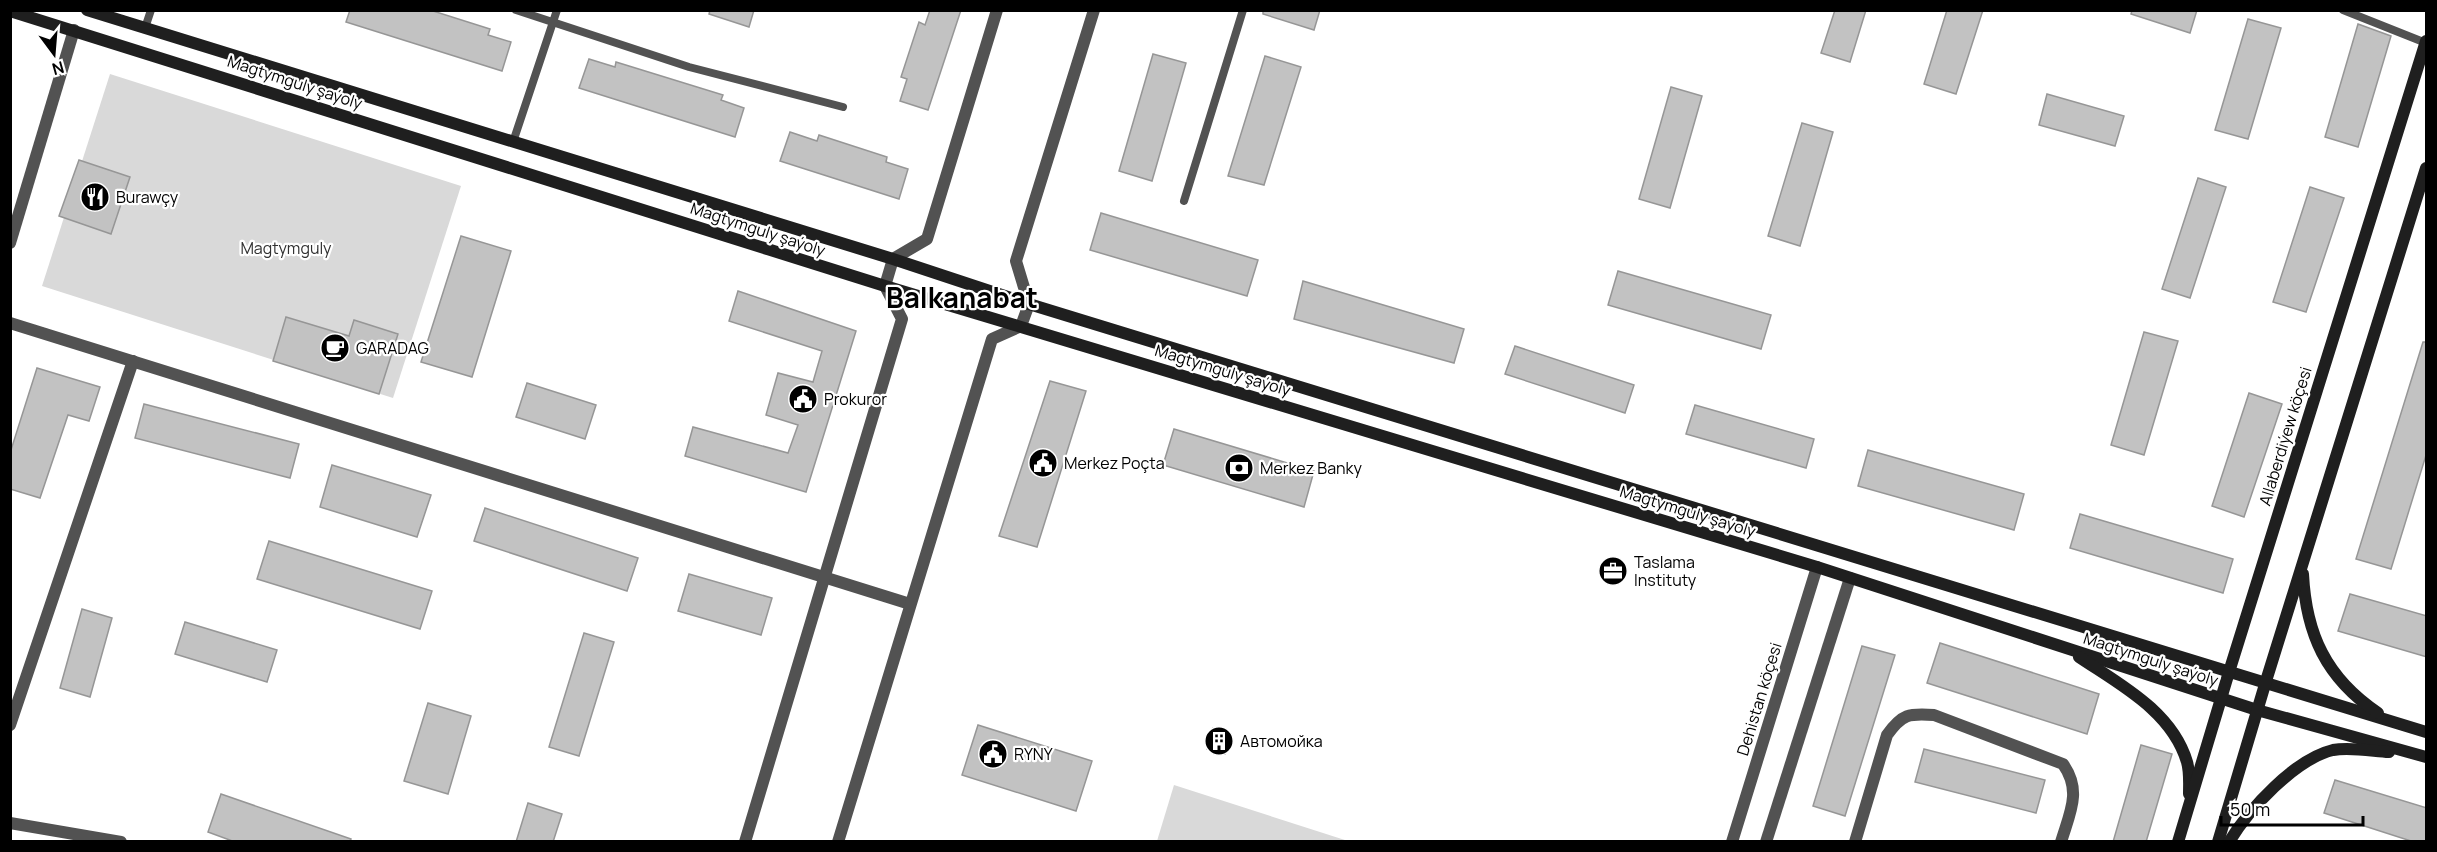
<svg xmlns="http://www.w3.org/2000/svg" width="2437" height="852" font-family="Manrope,sans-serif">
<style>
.green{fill:#d9d9d9}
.building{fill:#c2c2c2;stroke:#969696;stroke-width:1.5}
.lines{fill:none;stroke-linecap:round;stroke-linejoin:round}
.lane{stroke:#525252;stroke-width:8}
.street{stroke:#525252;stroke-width:12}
.secondary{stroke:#1f1f1f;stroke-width:12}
.labels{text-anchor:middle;stroke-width:4.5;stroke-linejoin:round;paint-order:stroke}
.street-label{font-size:16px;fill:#000;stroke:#fff}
.poi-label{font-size:16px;fill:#000;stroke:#fff;text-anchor:start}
.park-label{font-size:16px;fill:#303030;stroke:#fff}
.town-label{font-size:28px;font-weight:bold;fill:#000;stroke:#fff}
</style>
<rect width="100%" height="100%" fill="#fff"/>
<g class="green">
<polygon points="110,74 461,186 393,398 42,286"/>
<polygon points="1174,785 1348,841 1157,841"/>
</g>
<g class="building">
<polygon points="350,10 430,10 490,29 488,35 511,42 502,71 346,22"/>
<polygon points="710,10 754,10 749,27 709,14"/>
<polygon points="930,10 961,10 928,110 900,101 907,79 901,77 919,22 925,25"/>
<polygon points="1263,10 1320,10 1314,30 1263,14"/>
<polygon points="1835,10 1866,10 1850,62 1821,53"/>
<polygon points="1947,10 1983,10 1956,94 1924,84"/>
<polygon points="2132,10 2197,10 2190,33 2131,14"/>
<polygon points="2248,19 2281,28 2248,139 2215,130"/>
<polygon points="2358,24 2391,36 2358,147 2325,137"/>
<polygon points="1153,54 1186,63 1152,181 1119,171"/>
<polygon points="1265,56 1301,67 1264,185 1228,176"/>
<polygon points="589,59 615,67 616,62 723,95 721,100 744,108 735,137 579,88"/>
<polygon points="1671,87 1702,96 1670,208 1639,199"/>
<polygon points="2047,94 2124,116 2115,146 2039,125"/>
<polygon points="1802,123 1833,132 1800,246 1768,236"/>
<polygon points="790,132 817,141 819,135 887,157 886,162 908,169 899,199 780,161"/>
<polygon points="79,160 130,177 111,234 59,216"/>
<polygon points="2198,178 2226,187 2190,298 2162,289"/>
<polygon points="2310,187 2344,198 2306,312 2273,302"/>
<polygon points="1101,213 1258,260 1247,296 1090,250"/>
<polygon points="461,236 511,251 472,377 421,362"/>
<polygon points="1618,271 1771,315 1761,349 1608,305"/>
<polygon points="1303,281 1464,329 1454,363 1294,319"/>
<polygon points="738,291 856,331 806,492 685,456 693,427 788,453 798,425 766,415 778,373 813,382 822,351 729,321"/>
<polygon points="286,317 349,336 354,320 398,334 379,394 273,361"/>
<polygon points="2144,332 2178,341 2144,455 2111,445"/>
<polygon points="2423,342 2427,342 2427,452 2391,569 2356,559"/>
<polygon points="1515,346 1634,385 1625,413 1505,374"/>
<polygon points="37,368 100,387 89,421 68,415 40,498 10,489 10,453"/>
<polygon points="1050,381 1086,391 1037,547 999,536"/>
<polygon points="527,383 596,405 585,439 516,417"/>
<polygon points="2249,393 2282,404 2244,517 2212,506"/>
<polygon points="144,404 299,444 290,478 135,438"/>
<polygon points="1695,405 1814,439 1806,468 1686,434"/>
<polygon points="1174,429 1314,471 1304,507 1163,465"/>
<polygon points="1868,450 2024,494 2014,530 1858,486"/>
<polygon points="332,465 431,495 417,537 320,507"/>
<polygon points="485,508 638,558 627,591 474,541"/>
<polygon points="2080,514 2233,559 2223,593 2070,548"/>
<polygon points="269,541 432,591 420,629 257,579"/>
<polygon points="689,574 772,598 761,635 678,611"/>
<polygon points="2350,594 2427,616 2427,657 2338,631"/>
<polygon points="82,609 112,618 90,697 60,688"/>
<polygon points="185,622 277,650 267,682 175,654"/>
<polygon points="584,633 614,642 579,756 549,747"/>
<polygon points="1940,643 2099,694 2087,734 1927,683"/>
<polygon points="1862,646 1895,655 1845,816 1813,806"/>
<polygon points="428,703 471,716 448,794 404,781"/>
<polygon points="978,725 1092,761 1076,811 962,775"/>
<polygon points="1213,728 1231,734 1225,754 1207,749"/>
<polygon points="2141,745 2172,754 2146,842 2113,842"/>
<polygon points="1924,749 2045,780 2036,813 1915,782"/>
<polygon points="2335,780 2427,808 2427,842 2414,842 2324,813"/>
<polygon points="221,794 351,839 350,842 235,842 208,832"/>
<polygon points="528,803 562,814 553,842 516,842"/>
</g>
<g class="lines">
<g class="lane">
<polyline points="516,10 689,67 843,107"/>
<polyline points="2343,10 2426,43"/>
<polyline points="145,28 151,10"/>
<polyline points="513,142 557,10"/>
<polyline points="1184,201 1243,10"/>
</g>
<g class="street">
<polyline points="10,243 74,30"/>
<polyline points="10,323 910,604"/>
<polyline points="10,725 133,361"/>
<polyline points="10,823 121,842"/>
<polyline points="745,842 902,319 885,286 893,259 927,239 997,10"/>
<polyline points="838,842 992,339 1021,326 1029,304 1016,261 1094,10"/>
<polyline points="1732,842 1817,567"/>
<polyline points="1766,842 1850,578"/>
<path d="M1855,842L1887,735C1902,714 1909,713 1934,715L2063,764C2082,791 2070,812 2061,842"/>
</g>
<g class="secondary">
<polyline points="87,10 893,259 1029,304 2426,732"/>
<polyline points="10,11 885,286 1817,567 2257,710 2426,757"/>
<path d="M2303,574C2306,634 2326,678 2378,713"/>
<path d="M2079,657C2119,684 2172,711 2187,762C2190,772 2189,784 2189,794"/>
<polyline points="2178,842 2229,672 2426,41"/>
<polyline points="2218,842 2266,681 2426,168"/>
<path d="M2229,842C2249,809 2295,759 2333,750C2350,747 2372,751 2389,752"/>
</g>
</g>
<defs>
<g id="restaurant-disc" transform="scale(1.5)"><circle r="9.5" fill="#000" stroke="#fff"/><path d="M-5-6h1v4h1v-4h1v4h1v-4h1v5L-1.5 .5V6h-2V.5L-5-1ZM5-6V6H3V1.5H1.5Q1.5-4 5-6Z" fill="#fff"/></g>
<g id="cafe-disc" transform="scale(1.5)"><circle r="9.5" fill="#000" stroke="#fff"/><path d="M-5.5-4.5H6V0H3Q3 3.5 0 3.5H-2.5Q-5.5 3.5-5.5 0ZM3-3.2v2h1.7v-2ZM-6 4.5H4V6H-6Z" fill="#fff"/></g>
<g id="civic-disc" transform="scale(1.5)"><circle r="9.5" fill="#000" stroke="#fff"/><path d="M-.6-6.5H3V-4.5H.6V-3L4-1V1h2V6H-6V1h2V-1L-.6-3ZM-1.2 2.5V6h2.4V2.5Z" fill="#fff"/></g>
<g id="bank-disc" transform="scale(1.5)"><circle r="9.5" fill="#000" stroke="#fff"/><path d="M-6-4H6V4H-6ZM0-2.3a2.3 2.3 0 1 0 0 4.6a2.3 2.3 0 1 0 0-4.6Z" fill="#fff"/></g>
<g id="office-disc" transform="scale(1.5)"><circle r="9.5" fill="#000" stroke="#fff"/><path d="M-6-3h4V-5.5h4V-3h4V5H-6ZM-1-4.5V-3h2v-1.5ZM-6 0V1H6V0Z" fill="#fff"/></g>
<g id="building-disc" transform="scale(1.5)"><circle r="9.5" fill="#000" stroke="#fff"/><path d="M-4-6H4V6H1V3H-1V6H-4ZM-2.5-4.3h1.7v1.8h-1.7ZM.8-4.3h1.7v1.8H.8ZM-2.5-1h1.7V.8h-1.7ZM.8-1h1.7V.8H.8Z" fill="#fff"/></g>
</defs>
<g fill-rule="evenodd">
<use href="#restaurant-disc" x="95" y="197"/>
<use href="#cafe-disc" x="335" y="348"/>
<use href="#civic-disc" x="803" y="399"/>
<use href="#civic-disc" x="1043" y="463"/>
<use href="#bank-disc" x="1239" y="468"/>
<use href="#office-disc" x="1613" y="571"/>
<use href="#building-disc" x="1219" y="741"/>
<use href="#civic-disc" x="993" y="754"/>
</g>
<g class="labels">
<g class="street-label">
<text transform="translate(295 82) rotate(18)" y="6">Magtymguly şaýoly</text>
<text transform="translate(758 229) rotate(18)" y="6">Magtymguly şaýoly</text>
<text transform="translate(1223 370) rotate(17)" y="6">Magtymguly şaýoly</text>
<text transform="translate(2285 436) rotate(-73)" y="6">Allaberdiýew köçesi</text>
<text transform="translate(1688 511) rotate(17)" y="6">Magtymguly şaýoly</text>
<text transform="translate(2151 659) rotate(18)" y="6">Magtymguly şaýoly</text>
<text transform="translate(1759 699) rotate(-73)" y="6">Dehistan köçesi</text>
</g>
<g class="poi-label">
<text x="116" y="203">Burawçy</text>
<text x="356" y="354">GARADAG</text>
<text x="824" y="405">Prokuror</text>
<text x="1064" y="469">Merkez Poçta</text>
<text x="1260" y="474">Merkez Banky</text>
<text x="1634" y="568">Taslama<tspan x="1634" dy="18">Instituty</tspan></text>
<text x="1240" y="747">Автомойка</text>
<text x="1014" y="760">RYNY</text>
</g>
<g class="park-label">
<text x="286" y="254">Magtymguly</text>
</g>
<g class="town-label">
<text x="962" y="308">Balkanabat</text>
</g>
</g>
<rect width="2437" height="852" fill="none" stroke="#000000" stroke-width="24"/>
<g transform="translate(54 54) rotate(164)" stroke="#ffffff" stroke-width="4.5" paint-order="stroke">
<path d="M0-4.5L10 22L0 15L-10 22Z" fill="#000000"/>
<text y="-9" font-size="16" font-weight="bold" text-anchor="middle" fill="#000000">N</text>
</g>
<path d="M2221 816v9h142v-9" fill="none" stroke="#000000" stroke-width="3"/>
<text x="2230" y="816" font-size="18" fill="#000000" stroke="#ffffff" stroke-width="4.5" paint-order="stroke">50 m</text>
</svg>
